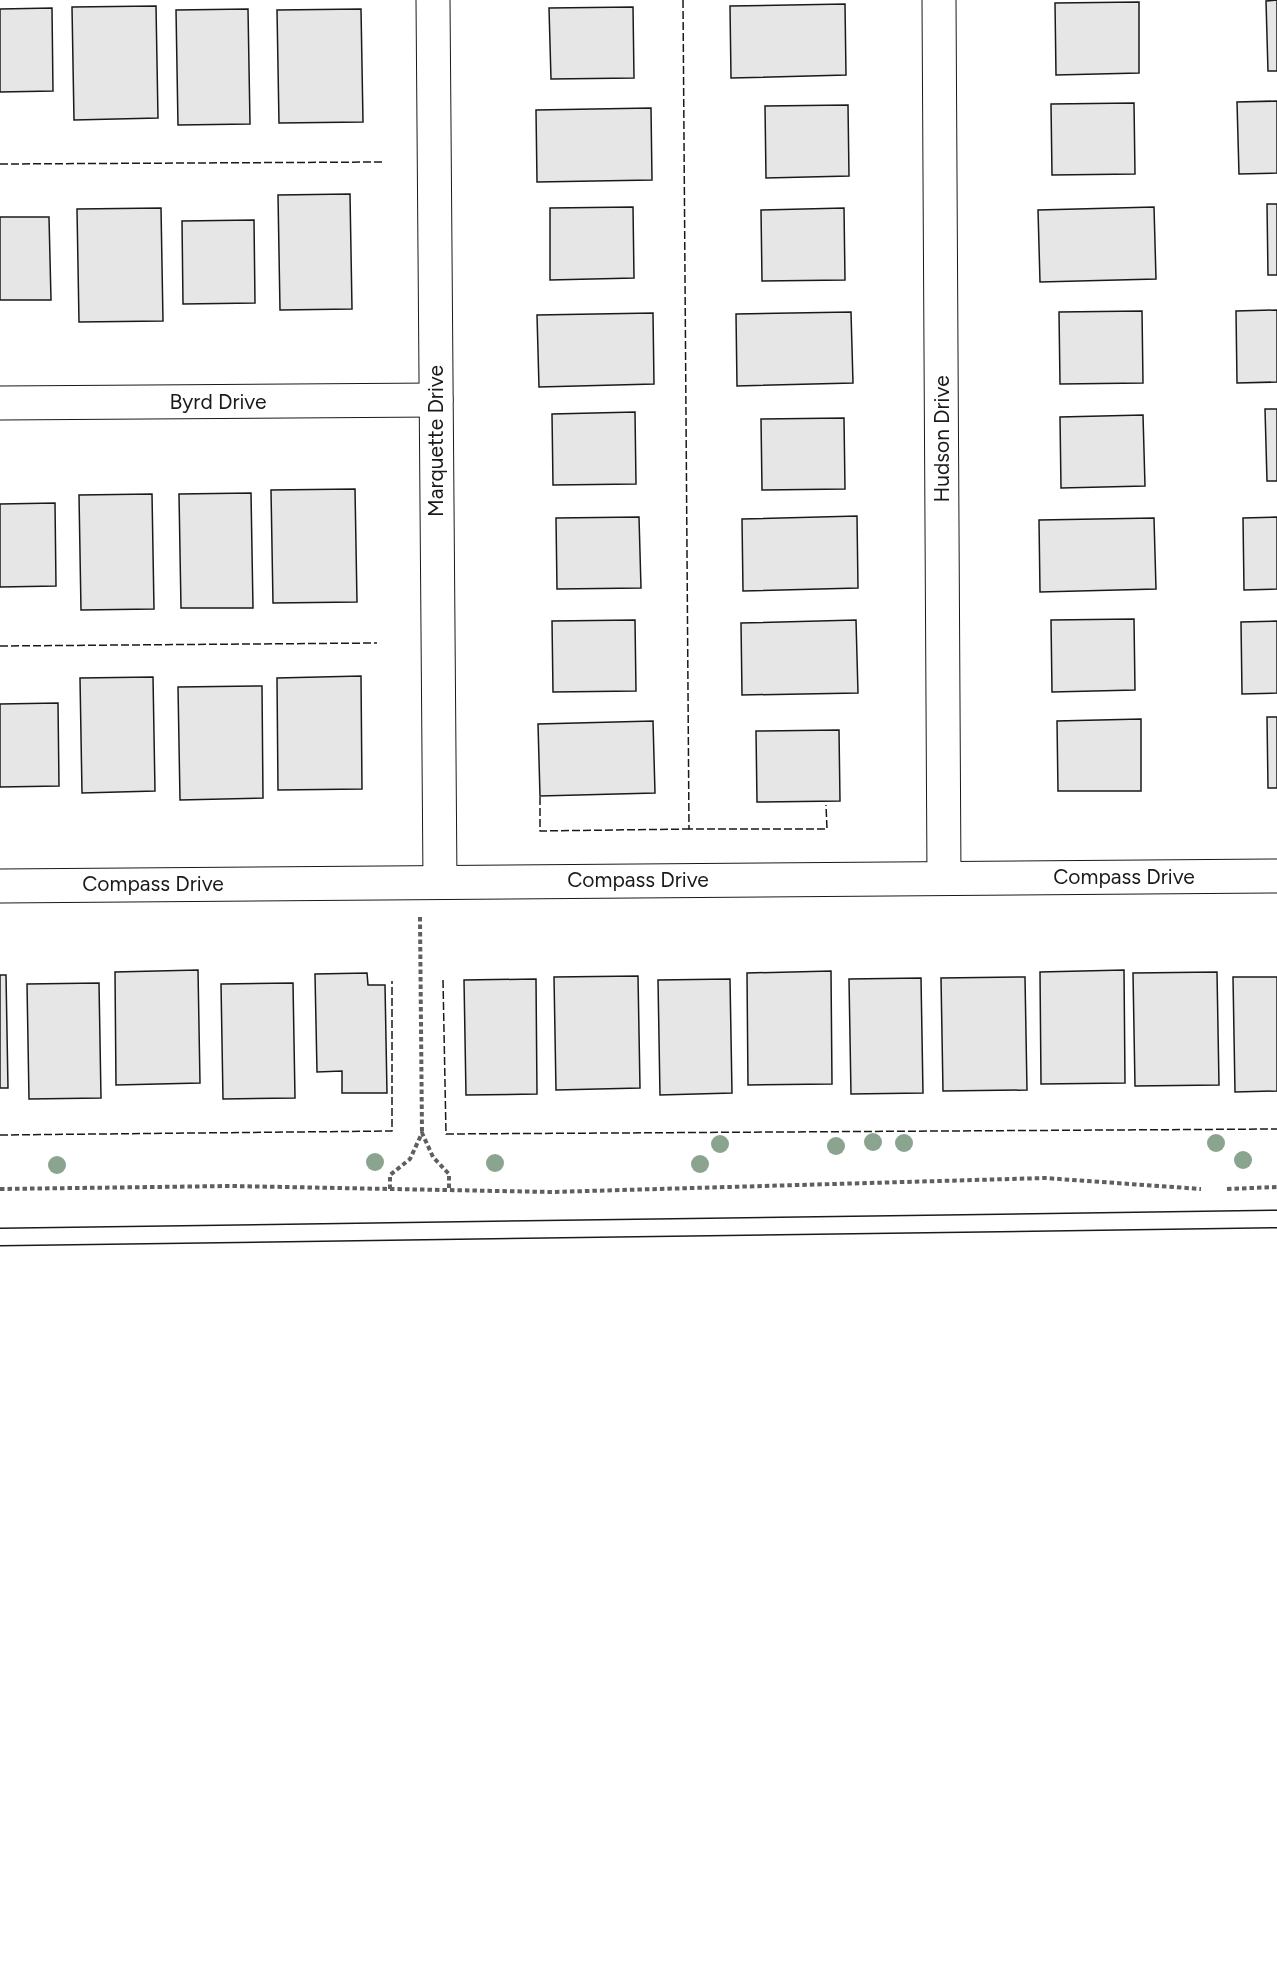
<svg xmlns="http://www.w3.org/2000/svg" width="1277" height="1980" font-family="Figtree,sans-serif">
<style>
.building{fill:#e6e6e6;stroke:#1a1a1a;stroke-width:1.5}
.lines{fill:none;stroke-linecap:round;stroke-linejoin:round}
.service-casing{stroke:#1a1a1a;stroke-width:19}
.minor-casing{stroke:#1a1a1a;stroke-width:35}
.path{stroke:#5f5f5f;stroke-width:4;stroke-dasharray:4.5 3;stroke-linecap:butt}
.service{stroke:#fff;stroke-width:16}
.minor{stroke:#fff;stroke-width:33}
.fence{stroke:#1a1a1a;stroke-width:1.5;stroke-dasharray:8 3;stroke-linecap:butt}
.tree{fill:#8aa48f}
.labels{text-anchor:middle;stroke-width:4.5;stroke-linejoin:round;paint-order:stroke}
.street-label{font-size:21px;fill:#1a1a1a;stroke:#fff}
</style>
<rect width="100%" height="100%" fill="#fff"/>
<g class="building">
<polygon points="1277,0 1277,71 1268,71 1266,1"/>
<polygon points="1139,2 1139,73 1056,75 1055,3"/>
<polygon points="845,4 846,75 731,78 730,6"/>
<polygon points="156,6 158,118 74,120 72,7"/>
<polygon points="633,7 634,78 551,79 549,8"/>
<polygon points="52,8 53,91 0,92 0,9"/>
<polygon points="248,9 250,124 178,125 176,10"/>
<polygon points="361,9 363,122 279,123 277,10"/>
<polygon points="1277,101 1277,173 1239,174 1237,102"/>
<polygon points="1134,103 1135,174 1052,175 1051,104"/>
<polygon points="848,105 849,176 766,178 765,106"/>
<polygon points="651,108 652,180 537,182 536,110"/>
<polygon points="350,194 352,309 280,310 278,195"/>
<polygon points="1267,204 1277,204 1277,275 1268,275"/>
<polygon points="633,207 634,278 550,280 550,208"/>
<polygon points="1154,207 1156,279 1040,282 1038,210"/>
<polygon points="161,208 163,321 79,322 77,209"/>
<polygon points="844,208 845,280 762,281 761,210"/>
<polygon points="0,217 49,217 51,300 0,300"/>
<polygon points="254,220 255,303 183,304 182,221"/>
<polygon points="1277,310 1277,382 1237,383 1236,311"/>
<polygon points="1142,311 1143,383 1060,384 1059,312"/>
<polygon points="851,312 853,383 737,386 736,314"/>
<polygon points="653,313 654,384 539,387 537,315"/>
<polygon points="1265,409 1277,409 1277,481 1267,481"/>
<polygon points="635,412 636,484 553,485 552,414"/>
<polygon points="1143,415 1145,486 1061,488 1060,417"/>
<polygon points="844,418 845,489 762,490 761,419"/>
<polygon points="355,489 357,602 273,603 271,490"/>
<polygon points="251,493 253,608 181,608 179,494"/>
<polygon points="152,494 154,609 81,610 79,495"/>
<polygon points="55,503 56,586 0,587 0,504"/>
<polygon points="857,516 858,588 743,591 742,519"/>
<polygon points="639,517 641,588 557,589 556,518"/>
<polygon points="1277,517 1277,589 1244,590 1243,518"/>
<polygon points="1154,518 1156,589 1040,592 1039,520"/>
<polygon points="1134,619 1135,690 1052,692 1051,620"/>
<polygon points="635,620 636,691 553,692 552,621"/>
<polygon points="856,620 858,693 742,695 741,623"/>
<polygon points="1277,621 1277,693 1242,694 1241,622"/>
<polygon points="361,676 362,789 278,790 277,678"/>
<polygon points="153,677 155,791 82,793 80,678"/>
<polygon points="262,686 263,798 180,800 178,687"/>
<polygon points="58,703 59,786 0,787 0,704"/>
<polygon points="1267,717 1277,717 1277,788 1268,788"/>
<polygon points="1141,719 1141,791 1058,791 1057,721"/>
<polygon points="653,721 655,793 540,796 538,724"/>
<polygon points="839,730 840,801 757,802 756,731"/>
<polygon points="198,970 200,1083 116,1085 115,972"/>
<polygon points="1124,970 1125,1083 1041,1084 1040,972"/>
<polygon points="831,971 832,1084 748,1085 747,973"/>
<polygon points="1217,972 1219,1085 1135,1086 1133,973"/>
<polygon points="367,973 368,985 385,985 387,1093 342,1093 342,1071 317,1072 315,974"/>
<polygon points="0,975 6,975 8,1088 0,1088"/>
<polygon points="638,976 640,1088 556,1090 554,977"/>
<polygon points="1025,977 1027,1090 943,1091 941,978"/>
<polygon points="1233,977 1277,977 1277,1091 1235,1092"/>
<polygon points="921,978 923,1093 851,1094 849,979"/>
<polygon points="536,979 537,1094 466,1095 464,980"/>
<polygon points="730,979 732,1093 660,1095 658,980"/>
<polygon points="99,983 101,1098 29,1099 27,984"/>
<polygon points="293,983 295,1098 223,1099 221,984"/>
</g>
<g class="lines">
<g class="service-casing">
<polyline id="service" points="0,1237 1277,1219"/>
</g>
<g class="minor-casing">
<g id="minor">
<polyline points="433,0 440,882"/>
<polyline points="939,0 944,878"/>
<polyline points="0,403 436,400"/>
<polyline points="0,886 1277,876"/>
</g>
</g>
<g class="path">
<polyline points="420,917 422,1133"/>
<polyline points="0,1189 231,1186 552,1192 1045,1178 1201,1189"/>
<polyline points="390,1189 390,1175 410,1159 422,1133 433,1157 449,1174 449,1190"/>
<polyline points="1227,1189 1277,1187"/>
</g>
<use href="#service" class="service"/>
<use href="#minor" class="minor"/>
<g class="fence">
<polyline points="683,0 689,829 827,829 826,805"/>
<polyline points="0,164 383,162"/>
<polyline points="0,646 377,643"/>
<polyline points="540,797 540,831 689,829"/>
<polyline points="443,980 446,1134 1277,1129"/>
<polyline points="0,1135 392,1131 392,981"/>
</g>
</g>
<g class="tree">
<circle cx="873" cy="1142" r="9"/>
<circle cx="904" cy="1143" r="9"/>
<circle cx="1216" cy="1143" r="9"/>
<circle cx="720" cy="1144" r="9"/>
<circle cx="836" cy="1146" r="9"/>
<circle cx="1243" cy="1160" r="9"/>
<circle cx="375" cy="1162" r="9"/>
<circle cx="495" cy="1163" r="9"/>
<circle cx="700" cy="1164" r="9"/>
<circle cx="57" cy="1165" r="9"/>
</g>
<g class="labels">
<g class="street-label">
<text x="218" y="409">Byrd Drive</text>
<text transform="translate(942 439) rotate(-90)" y="7">Hudson Drive</text>
<text transform="translate(436 441) rotate(-90)" y="7">Marquette Drive</text>
<text x="1124" y="884">Compass Drive</text>
<text x="638" y="887">Compass Drive</text>
<text x="153" y="891">Compass Drive</text>
</g>
</g>
</svg>
